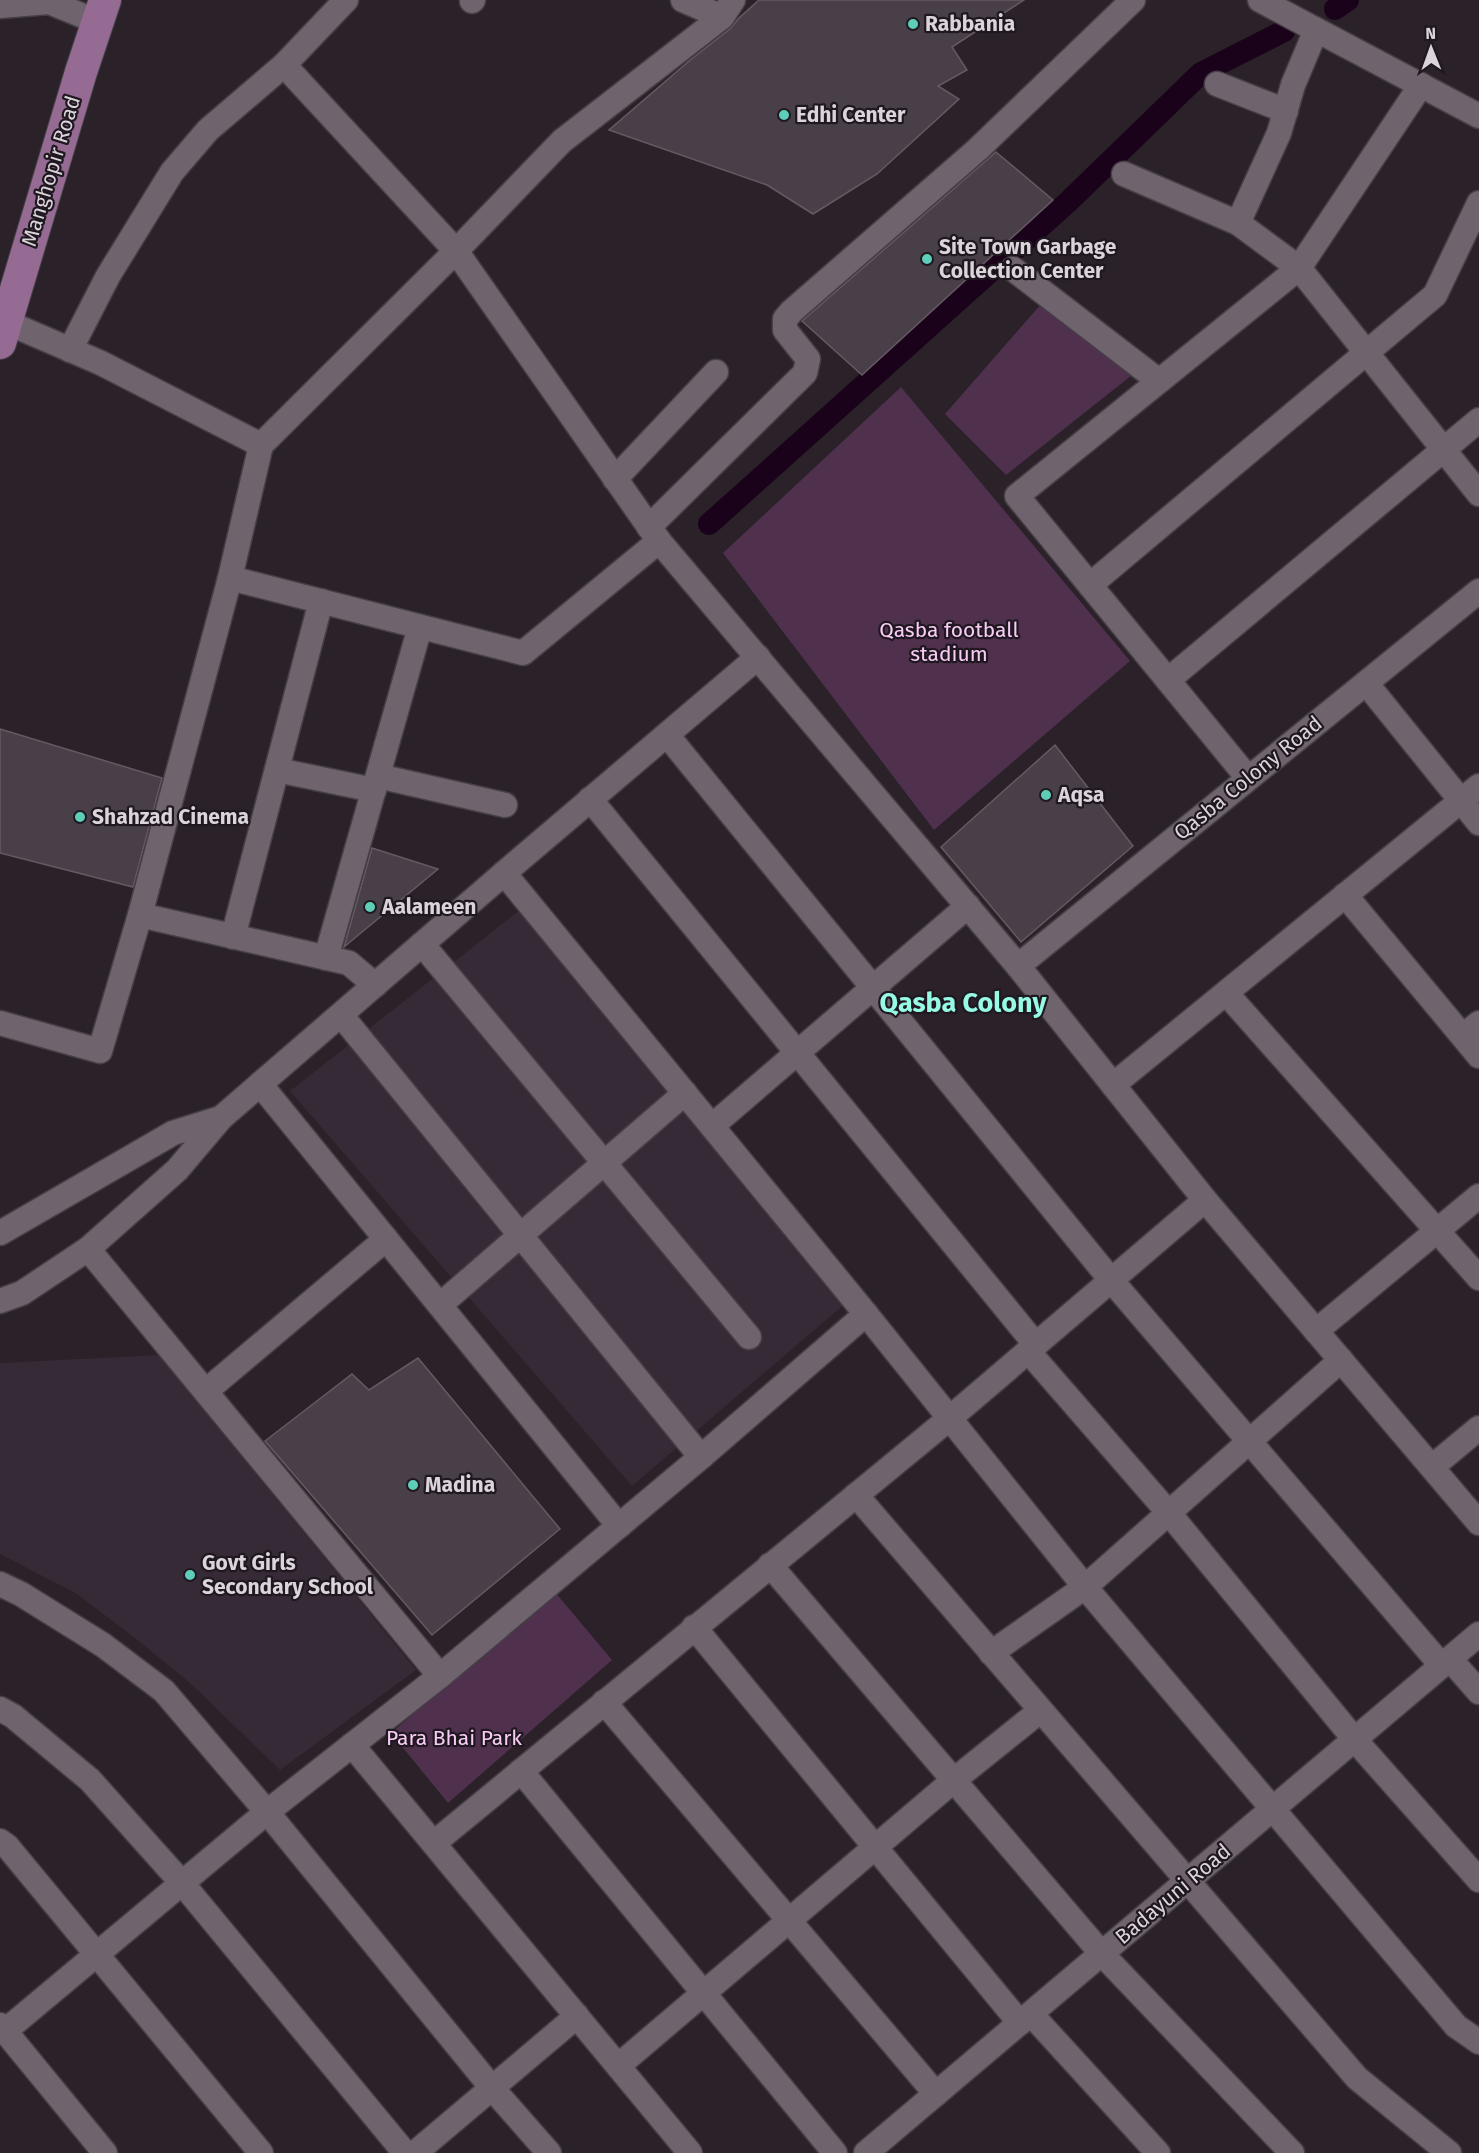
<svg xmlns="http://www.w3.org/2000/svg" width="1479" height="2153" font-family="'Fira Sans',sans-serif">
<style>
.built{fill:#362a36}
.green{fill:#4f314e}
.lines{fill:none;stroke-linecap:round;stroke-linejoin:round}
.canal{stroke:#1a021a;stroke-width:22}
.building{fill:#493f49;stroke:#655a64;stroke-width:1.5}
.minor-casing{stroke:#463f46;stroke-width:27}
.major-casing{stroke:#463f46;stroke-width:34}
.minor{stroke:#6f646e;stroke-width:24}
.major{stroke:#956b93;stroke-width:32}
.poi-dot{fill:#5eceb8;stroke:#201820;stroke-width:2}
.labels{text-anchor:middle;stroke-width:4.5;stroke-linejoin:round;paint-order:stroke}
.poi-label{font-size:21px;font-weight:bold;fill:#dbd5db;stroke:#201820;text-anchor:start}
.street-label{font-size:21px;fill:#dbd5db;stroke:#201820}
.park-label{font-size:21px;fill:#f9ccf5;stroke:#201820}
.district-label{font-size:27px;font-weight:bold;fill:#96fae5;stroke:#201820}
</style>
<rect width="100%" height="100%" fill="#2a2129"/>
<g class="built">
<polygon points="521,909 846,1303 632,1486 290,1091"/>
<polygon points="159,1355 416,1670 280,1770 190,1683 135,1638 77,1594 0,1554 0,1363"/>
</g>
<g class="green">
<polygon points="1049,295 1146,364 1006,475 945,414"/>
<polygon points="901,387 1130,661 934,830 723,553"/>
<polygon points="555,1592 612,1660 448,1803 391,1733"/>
</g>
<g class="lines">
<g class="canal">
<polyline points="1335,9 1348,0"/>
<polyline points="709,524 1068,202 1201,73 1284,31"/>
</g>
</g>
<g class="building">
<polygon points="759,0 1024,0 952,47 967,70 938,86 959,99 877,174 813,214 767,185 609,130 689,61 731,28 739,18"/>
<polygon points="996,152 1053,200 862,375 802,321"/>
<polygon points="0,729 162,778 133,887 0,853"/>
<polygon points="1055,745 1133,846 1021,942 941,847"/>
<polygon points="372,848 438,869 344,947"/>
<polygon points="418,1358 560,1529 432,1635 265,1441 352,1374 369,1390"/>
</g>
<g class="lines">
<g class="minor-casing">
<g id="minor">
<polyline points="683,0 722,17"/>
<polyline points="1260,0 1479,116"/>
<polyline points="472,1 473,0"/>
<polyline points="0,6 49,2 98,22"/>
<polyline points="284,65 456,251 659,541 1018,966 1205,1200 1479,1523"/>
<polyline points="1217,84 1286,111"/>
<polyline points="1124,174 1238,223 1299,268 1479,494"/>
<polyline points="1238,223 1279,133 1293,85 1316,30"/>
<polyline points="1013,269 1159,381"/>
<polyline points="6,322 101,363 261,445"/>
<polyline points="70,350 108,276 172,172 208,130 284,65 346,0"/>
<polyline points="615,479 716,372"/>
<polyline points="649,527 805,373 808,359 785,330 785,319 792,311 977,150 1133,0"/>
<polyline points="230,578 523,653 659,541"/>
<polyline points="1090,585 1435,295 1479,203"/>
<polyline points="1168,680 1479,420"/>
<polyline points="1366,683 1479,823"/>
<polyline points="667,735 1111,1280 1442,1666"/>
<polyline points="277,770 374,790"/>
<polyline points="378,776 505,805"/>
<polyline points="1248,778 1017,496 1299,268 1421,85"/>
<polyline points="590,799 1036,1345"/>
<polyline points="504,873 866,1314 1085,1587 1456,2026 1479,2042"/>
<polyline points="1345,895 1479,1056"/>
<polyline points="140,915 349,963 375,985"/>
<polyline points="233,937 321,601"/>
<polyline points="422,944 749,1337"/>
<polyline points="326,958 420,627"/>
<polyline points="1018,966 1479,591"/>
<polyline points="1226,993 1479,1278"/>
<polyline points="341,1015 701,1457"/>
<polyline points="0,1023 100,1051 140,915 230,578 261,445 456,251 562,141 722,17 733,0"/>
<polyline points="1463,1036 1479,1023"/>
<polyline points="260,1084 619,1526"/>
<polyline points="1113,1085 1479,786"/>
<polyline points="712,1126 968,906"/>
<polyline points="0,1233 173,1133 221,1118"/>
<polyline points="88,1249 440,1676"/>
<polyline points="0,1301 22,1293 88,1249 177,1170 221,1118 517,862 758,657"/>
<polyline points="440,1305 685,1093"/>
<polyline points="1316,1331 1479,1196"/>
<polyline points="1028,1351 1168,1512 1355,1740 1479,1880"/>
<polyline points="206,1391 386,1239"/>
<polyline points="1432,1467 1479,1428"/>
<polyline points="856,1495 1357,2078 1449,2153"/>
<polyline points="770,1565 1102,1954 1292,2153"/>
<polyline points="0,1584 21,1594 103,1645 164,1691 267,1812 492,2088 549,2153"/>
<polyline points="694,1627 1020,2023"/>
<polyline points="991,1653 1085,1587 1341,1360"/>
<polyline points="1450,1659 1479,1692"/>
<polyline points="604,1702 936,2094"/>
<polyline points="0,1709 13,1716 90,1780 182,1883 405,2153"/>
<polyline points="352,1745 690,2153"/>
<polyline points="521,1771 835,2153"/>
<polyline points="0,1841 7,1846 261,2153"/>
<polyline points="434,1843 950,1418 1205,1200"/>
<polyline points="1031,2014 1158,2153"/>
<polyline points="0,2025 105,2153"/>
<polyline points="5,2031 267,1812 440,1676 701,1457 866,1314"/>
<polyline points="618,2066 954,1780 1040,1711"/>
<polyline points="415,2153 577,2016"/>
<polyline points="866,2153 1479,1634"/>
</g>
</g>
<g class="major-casing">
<polyline id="major" points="0,343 81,72 105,0"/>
</g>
<use href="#minor" class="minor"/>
<use href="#major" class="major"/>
</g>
<g class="poi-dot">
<circle cx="913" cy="24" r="6"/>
<circle cx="784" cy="115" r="6"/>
<circle cx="927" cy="259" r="6"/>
<circle cx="1046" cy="795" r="6"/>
<circle cx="80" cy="817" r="6"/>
<circle cx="370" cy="907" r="6"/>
<circle cx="413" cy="1485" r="6"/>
<circle cx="190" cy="1575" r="6"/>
</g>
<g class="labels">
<g class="poi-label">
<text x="925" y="31">Rabbania</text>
<text x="796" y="122">Edhi Center</text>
<text x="939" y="254">Site Town Garbage<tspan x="939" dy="24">Collection Center</tspan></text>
<text x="1058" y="802">Aqsa</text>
<text x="92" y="824">Shahzad Cinema</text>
<text x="382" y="914">Aalameen</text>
<text x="425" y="1492">Madina</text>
<text x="202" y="1570">Govt Girls<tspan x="202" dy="24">Secondary School</tspan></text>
</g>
<g class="street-label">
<text transform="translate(51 171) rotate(-73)" y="7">Manghopir Road</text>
<text transform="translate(1248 778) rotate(-39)" y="7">Qasba Colony Road</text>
<text transform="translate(1173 1894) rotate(-40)" y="7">Badayuni Road</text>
</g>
<g class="park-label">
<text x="949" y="637">Qasba football<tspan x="949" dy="24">stadium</tspan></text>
<text x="454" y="1745">Para Bhai Park</text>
</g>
<g class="district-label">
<text x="963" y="1012">Qasba Colony</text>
</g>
</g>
<g transform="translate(1431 48) rotate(359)" stroke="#201820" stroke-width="4.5" paint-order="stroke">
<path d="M0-4.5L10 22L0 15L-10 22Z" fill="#dbd5db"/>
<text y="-9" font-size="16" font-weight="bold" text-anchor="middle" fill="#dbd5db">N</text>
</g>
</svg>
